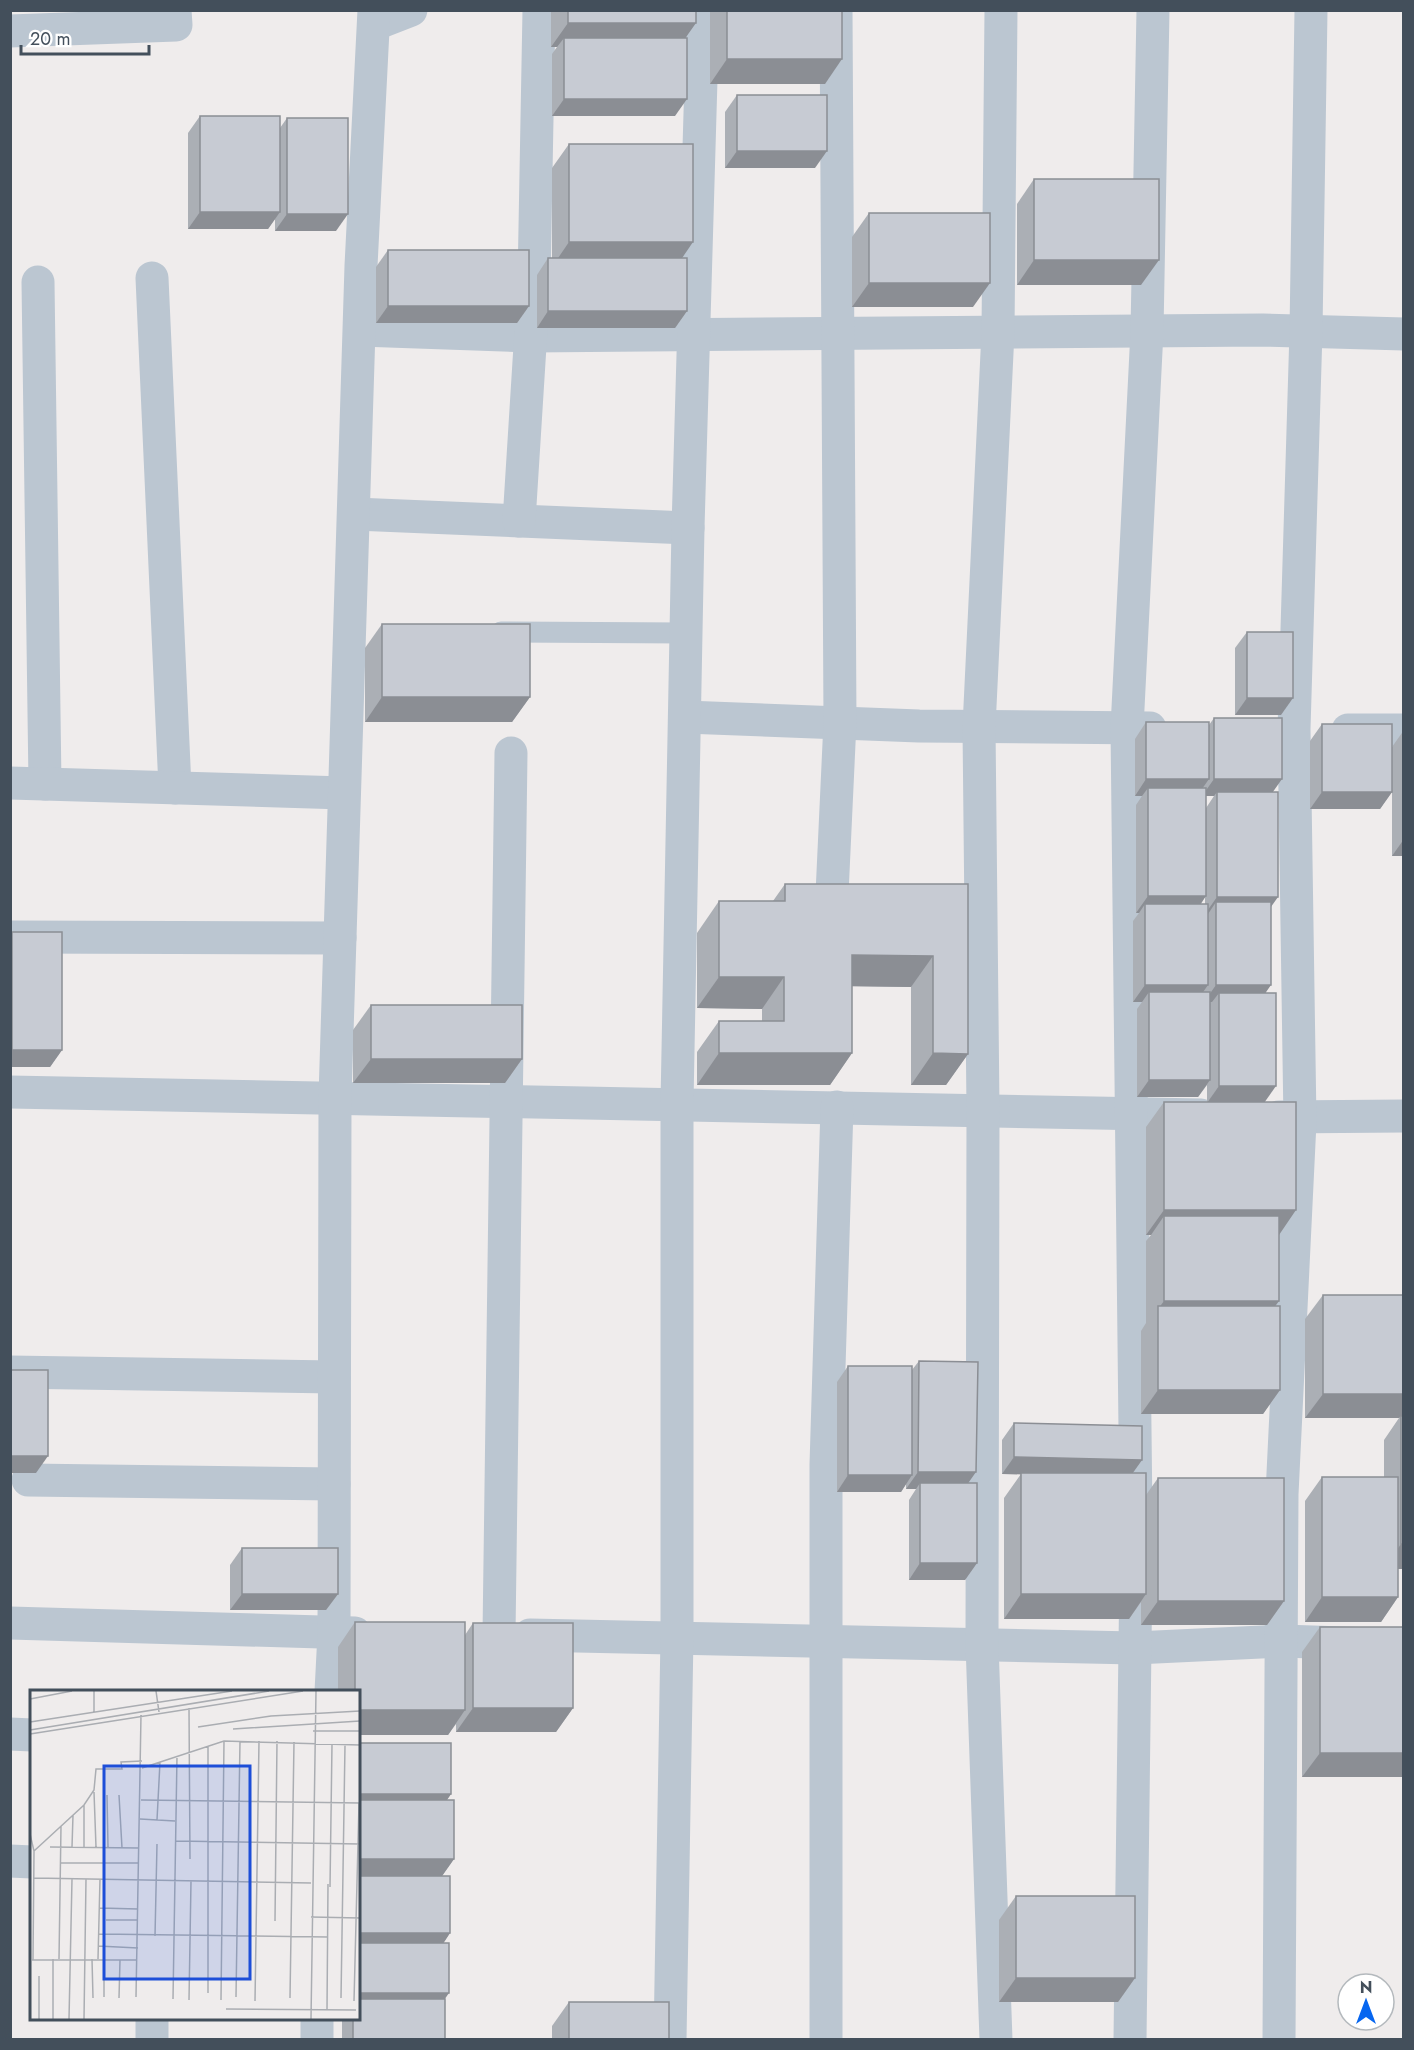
<svg xmlns="http://www.w3.org/2000/svg" width="1414" height="2050" font-family="Jost,sans-serif">
<style>
.lines{fill:none;stroke-linecap:round;stroke-linejoin:round}
.lane{stroke:#bbc6d1;stroke-width:21}
.street{stroke:#bbc6d1;stroke-width:33}
.wall{fill:#abafb5;fill-rule:evenodd}
.shaded-wall{fill:#8b8e94}
.building{fill:#c7cbd3;stroke:#8b8e94;stroke-width:1.5}
.inset-road{fill:none;stroke:#aaadb2;stroke-width:1.5}
.view{fill:#1d4ed8;fill-opacity:0.15;stroke:#1d4ed8;stroke-width:3}
.inset-edge{fill:none;stroke:#434f5b;stroke-width:3}
</style>
<rect width="100%" height="100%" fill="#efecec"/>
<g class="lines">
<polyline class="lane" points="501,632 686,633"/>
<g class="street">
<polyline points="375,24 411,10"/>
<polyline points="10,31 176,25 175,10"/>
<polyline points="152,278 175,788"/>
<polyline points="38,282 45,784"/>
<polyline points="360,330 530,336 1263,330 1404,334"/>
<polyline points="355,514 688,528"/>
<polyline points="519,521 534,282 539,10"/>
<polyline points="685,717 919,726 1150,728"/>
<polyline points="1348,730 1404,730"/>
<polyline points="10,783 344,793"/>
<polyline points="832,894 840,722 836,10"/>
<polyline points="10,937 340,938"/>
<polyline points="10,1092 1201,1115"/>
<polyline points="1279,1117 1404,1116"/>
<polyline points="10,1372 334,1377"/>
<polyline points="28,1480 334,1484"/>
<polyline points="1136,1517 1127,728 1147,331 1153,10"/>
<polyline points="10,1623 355,1633"/>
<polyline points="499,1634 511,753"/>
<polyline points="530,1635 1135,1648 1282,1641 1404,1645"/>
<polyline points="331,1692 334,1633 335,1097 361,266 374,10"/>
<polyline points="10,1734 32,1735"/>
<polyline points="10,1861 32,1862"/>
<polyline points="152,2040 152,2018"/>
<polyline points="317,2040 317,2018"/>
<polyline points="670,2040 677,1636 677,1103 688,528 703,10"/>
<polyline points="826,2040 826,1465 837,1107"/>
<polyline points="996,2040 982,1644 983,1109 979,727 998,332 1001,10"/>
<polyline points="1130,2040 1136,1566"/>
<polyline points="1279,2040 1282,1494 1300,1122 1294,729 1306,331 1311,10"/>
</g>
</g>
<g class="wall">
<polygon points="551,10 696,10 686,38 675,116 552,116 552,54 557,47 551,47"/>
<polygon points="710,10 842,10 825,84 710,84"/>
<polygon points="737,95 815,168 725,168 725,112"/>
<polygon points="200,116 280,128 287,118 336,231 275,231 275,219 268,229 188,229 188,133"/>
<polygon points="569,144 682,258 687,311 675,328 537,328 537,275 548,258 552,258 552,168"/>
<polygon points="1034,179 1141,285 1017,285 1017,204"/>
<polygon points="869,213 973,307 852,307 852,237"/>
<polygon points="388,250 529,306 517,323 376,323 376,267"/>
<polygon points="382,624 530,697 512,722 365,722 365,648"/>
<polygon points="1247,632 1281,715 1235,715 1235,648"/>
<path d="M1214,718L1273,792L1271,907L1266,993L1265,1102L1279,1235V1301L1275,1306L1280,1390L1263,1414H1141V1331L1146,1323V1241L1151,1235H1146V1127L1164,1102H1207V1085L1198,1097H1137V1009L1142,1002H1133V921L1139,913H1136V805L1142,796H1135V739L1146,722L1209,725ZM1206,796H1214L1206,808ZM1205,897V904H1201Z"/>
<polygon points="1322,724 1392,747 1404,730 1404,856 1392,856 1392,792 1380,809 1310,809 1310,741"/>
<polygon points="785,884 968,884 968,1054 946,1085 911,1085 911,987 852,986 852,1053 830,1085 697,1085 697,1052 719,1021 762,1021 762,1009 697,1008 697,933 719,901 773,901"/>
<polygon points="12,932 62,1050 50,1067 10,1067 10,934"/>
<polygon points="371,1005 522,1059 505,1083 353,1083 353,1030"/>
<polygon points="1323,1295 1404,1295 1404,1569 1398,1569 1398,1597 1381,1622 1305,1622 1305,1501 1322,1477 1384,1477 1384,1440 1399,1418 1305,1418 1305,1319"/>
<polygon points="919,1361 968,1483 977,1563 965,1580 909,1580 909,1500 916,1489 906,1489 906,1484 901,1492 837,1492 837,1382 848,1366 912,1370"/>
<polygon points="1014,1423 1142,1460 1132,1473 1146,1495 1158,1478 1284,1601 1267,1625 1141,1625 1141,1602 1129,1619 1004,1619 1004,1498 1021,1474 1002,1474 1002,1440"/>
<polygon points="242,1548 338,1594 326,1610 230,1610 230,1565"/>
<polygon points="355,1622 465,1635 473,1623 573,1708 556,1732 456,1732 456,1724 448,1735 358,1735 358,1692 338,1692 338,1647"/>
<polygon points="1320,1627 1404,1777 1302,1777 1302,1652"/>
<polygon points="360,1743 451,1794 447,1800 454,1859 442,1876 358,1876 358,1744"/>
<polygon points="1016,1896 1135,1978 1118,2002 999,2002 999,1920"/>
<polygon points="450,1933 443,1943 445,2040 342,2040 342,2019 358,2019"/>
<polygon points="569,2002 669,2040 552,2040 552,2026"/>
</g>
<g class="shaded-wall">
<polygon points="568,23 696,23 679,47 564,38 557,47 551,47"/>
<polygon points="727,59 842,59 825,84 710,84"/>
<polygon points="564,99 687,99 675,116 552,116"/>
<polygon points="737,151 827,151 815,168 725,168"/>
<polygon points="200,212 280,212 268,229 188,229"/>
<polygon points="287,214 348,214 336,231 275,231"/>
<polygon points="569,242 693,242 676,267 552,267"/>
<polygon points="1034,260 1159,260 1141,285 1017,285"/>
<polygon points="869,283 990,283 973,307 852,307"/>
<polygon points="388,306 529,306 517,323 376,323"/>
<polygon points="548,311 687,311 675,328 537,328"/>
<polygon points="382,697 530,697 512,722 365,722"/>
<polygon points="1247,698 1293,698 1281,715 1235,715"/>
<polygon points="1146,779 1209,779 1197,796 1148,788 1142,796 1135,796"/>
<polygon points="1214,779 1282,779 1270,796 1217,792 1214,796 1202,796"/>
<polygon points="1322,792 1392,792 1380,809 1310,809"/>
<polygon points="1404,839 1404,856 1392,856"/>
<polygon points="1148,896 1206,896 1194,913 1145,904 1139,913 1136,913"/>
<polygon points="1217,897 1278,897 1266,914 1216,902 1208,914 1205,914"/>
<polygon points="852,955 933,956 911,987 830,986"/>
<polygon points="719,977 784,977 762,1009 697,1008"/>
<polygon points="1145,985 1208,985 1196,1002 1149,992 1142,1002 1133,1002"/>
<polygon points="1216,985 1271,985 1259,1002 1219,993 1212,1002 1204,1002"/>
<polygon points="12,1050 62,1050 50,1067 10,1067 10,1052"/>
<polygon points="719,1053 852,1053 830,1085 697,1085"/>
<polygon points="933,1053 968,1054 946,1085 911,1085"/>
<polygon points="371,1059 522,1059 505,1083 353,1083"/>
<polygon points="1149,1080 1210,1080 1198,1097 1137,1097"/>
<polygon points="1219,1086 1276,1086 1264,1103 1207,1103"/>
<polygon points="1164,1210 1296,1210 1279,1235 1164,1216 1151,1235 1146,1235"/>
<polygon points="1164,1301 1279,1301 1261,1325 1158,1309"/>
<polygon points="1158,1390 1280,1390 1263,1414 1141,1414"/>
<polygon points="1323,1394 1404,1394 1404,1418 1401,1416 1399,1418 1305,1418"/>
<polygon points="10,1456 48,1456 36,1473 10,1473"/>
<polygon points="1014,1457 1142,1460 1130,1477 1002,1474"/>
<polygon points="918,1472 976,1472 964,1489 920,1483 916,1489 906,1489"/>
<polygon points="848,1475 912,1475 901,1492 837,1492"/>
<polygon points="1401,1544 1404,1544 1404,1569 1384,1569"/>
<polygon points="920,1563 977,1563 965,1580 909,1580"/>
<polygon points="242,1594 338,1594 326,1610 230,1610"/>
<polygon points="1021,1594 1146,1594 1129,1619 1004,1619"/>
<polygon points="1322,1597 1398,1597 1381,1622 1305,1622"/>
<polygon points="1158,1601 1284,1601 1267,1625 1141,1625"/>
<polygon points="473,1708 573,1708 556,1732 456,1732"/>
<polygon points="358,1710 465,1710 448,1735 358,1735"/>
<polygon points="1320,1753 1404,1753 1404,1777 1302,1777"/>
<polygon points="360,1794 451,1794 439,1811 358,1811 358,1796"/>
<polygon points="358,1859 454,1859 442,1876 358,1876"/>
<polygon points="358,1933 450,1933 439,1950 358,1950"/>
<polygon points="1016,1978 1135,1978 1118,2002 999,2002"/>
<polygon points="358,1993 449,1993 437,2010 358,2010"/>
</g>
<g class="building">
<rect x="568" y="10" width="128" height="13"/>
<rect x="727" y="10" width="115" height="49"/>
<rect x="564" y="38" width="123" height="61"/>
<rect x="737" y="95" width="90" height="56"/>
<rect x="200" y="116" width="80" height="96"/>
<rect x="287" y="118" width="61" height="96"/>
<rect x="569" y="144" width="124" height="98"/>
<rect x="1034" y="179" width="125" height="81"/>
<rect x="869" y="213" width="121" height="70"/>
<rect x="388" y="250" width="141" height="56"/>
<rect x="548" y="258" width="139" height="53"/>
<rect x="382" y="624" width="148" height="73"/>
<rect x="1247" y="632" width="46" height="66"/>
<rect x="1214" y="718" width="68" height="61"/>
<rect x="1146" y="722" width="63" height="57"/>
<rect x="1322" y="724" width="70" height="68"/>
<rect x="1148" y="788" width="58" height="108"/>
<rect x="1217" y="792" width="61" height="105"/>
<polygon points="785,884 968,884 968,1054 933,1053 933,956 852,955 852,1053 719,1053 719,1021 784,1021 784,977 719,977 719,901 785,901"/>
<rect x="1216" y="902" width="55" height="83"/>
<rect x="1145" y="904" width="63" height="81"/>
<rect x="12" y="932" width="50" height="118"/>
<rect x="1149" y="992" width="61" height="88"/>
<rect x="1219" y="993" width="57" height="93"/>
<rect x="371" y="1005" width="151" height="54"/>
<rect x="1164" y="1102" width="132" height="108"/>
<rect x="1164" y="1216" width="115" height="85"/>
<rect x="1323" y="1295" width="81" height="99"/>
<rect x="1158" y="1306" width="122" height="84"/>
<polygon points="919,1361 978,1362 976,1472 918,1472"/>
<rect x="848" y="1366" width="64" height="109"/>
<rect x="10" y="1370" width="38" height="86"/>
<rect x="1401" y="1416" width="3" height="128"/>
<polygon points="1014,1423 1142,1426 1142,1460 1014,1457"/>
<rect x="1021" y="1473" width="125" height="121"/>
<rect x="1322" y="1477" width="76" height="120"/>
<rect x="1158" y="1478" width="126" height="123"/>
<rect x="920" y="1483" width="57" height="80"/>
<rect x="242" y="1548" width="96" height="46"/>
<polygon points="355,1622 465,1622 465,1710 358,1710 358,1692 355,1692"/>
<rect x="473" y="1623" width="100" height="85"/>
<rect x="1320" y="1627" width="84" height="126"/>
<rect x="360" y="1743" width="91" height="51"/>
<rect x="358" y="1800" width="96" height="59"/>
<rect x="358" y="1876" width="92" height="57"/>
<rect x="1016" y="1896" width="119" height="82"/>
<rect x="358" y="1943" width="91" height="50"/>
<polygon points="358,1999 445,1999 445,2040 353,2040 353,2019 358,2019"/>
<rect x="569" y="2002" width="100" height="38"/>
</g>
<g transform="translate(30 1690)">
<rect width="330" height="330" fill="#efecec"/>
<path class="inset-road" d="M126,1L129,22M0,9L42,1M159,18L160,169M64,22V1M0,32L202,1M168,37L241,26L330,21M203,39L330,31M0,40L239,1M283,41H330M0,44L273,1M112,78L194,51L330,55M64,102L66,157M77,105L78,157M89,105L92,158M111,110L330,113M110,129L145,131M127,130L130,72M0,144L4,161L3,270M145,151L330,154M20,157L109,158M42,157L43,125M54,157V115M4,161L54,115L64,100L66,79H92L91,72L112,71M30,173H109M4,188L281,193M300,197L302,54M70,218L108,219M281,227L330,228M76,230H108M245,231L247,51M69,244L298,247M125,246L127,154M68,256L108,258M29,269L31,136M62,269L63,308M68,269L70,189M74,269V307M2,270H107M9,286V329M178,303V56M106,307L111,25M206,307L210,51M89,308L90,270M260,308L264,52M311,308L315,55M143,309L147,66M159,310L161,191M191,310L194,51M225,311L229,51M324,311L329,113M196,319L326,320M297,320L298,194M23,329V269M39,329L42,189M54,329L56,189M281,329L286,1"/>
<path class="view" d="M74,76H220V289H74Z"/>
<rect width="330" height="330" class="inset-edge"/>
</g>
<rect width="1414" height="2050" fill="none" stroke="#434f5b" stroke-width="24"/>
<g transform="translate(1366 2002)"><circle r="28" fill="#ffffff" stroke="#b4b9bd" stroke-width="1.5"/>
<path d="M0-4.5L10 22L0 15L-10 22Z" fill="#0666f0"/>
<text y="-9" font-size="16" font-weight="bold" text-anchor="middle" fill="#434f5b">N</text>
</g>
<path d="M21 45v9h128v-9" fill="none" stroke="#434f5b" stroke-width="3"/>
<text x="30" y="45" font-size="18" fill="#434f5b" stroke="#ffffff" stroke-width="4.5" paint-order="stroke">20 m</text>
</svg>
